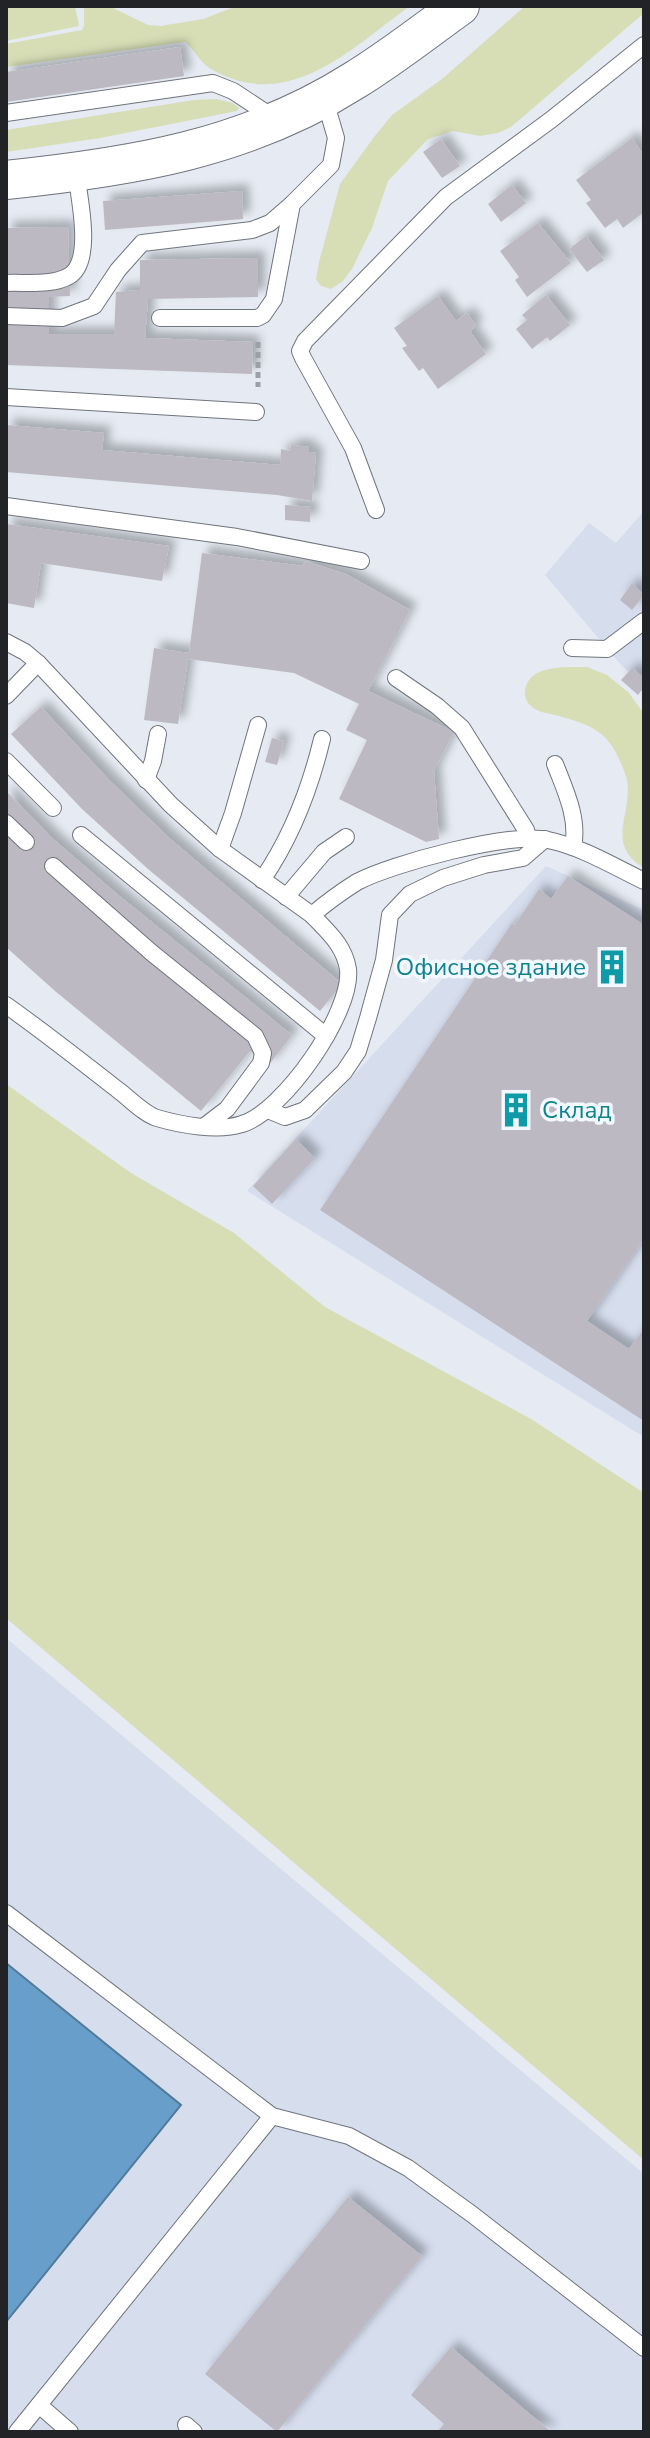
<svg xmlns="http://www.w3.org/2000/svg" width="650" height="2438" font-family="'Nunito Sans',sans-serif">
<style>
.built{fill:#d6deee}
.green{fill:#d7deb6}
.water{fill:#689fca;stroke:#537a99;stroke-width:2}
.building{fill:#bcb9c2;filter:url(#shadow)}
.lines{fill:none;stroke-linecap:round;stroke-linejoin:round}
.service-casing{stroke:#70747c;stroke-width:18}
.tertiary-casing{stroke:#70747c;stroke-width:40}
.path{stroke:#9c9fa6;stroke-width:5;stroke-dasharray:6 4;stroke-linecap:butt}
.service{stroke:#fff;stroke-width:16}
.tertiary{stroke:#fff;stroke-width:38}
.labels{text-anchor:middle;stroke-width:7;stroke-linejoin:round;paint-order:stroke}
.culture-label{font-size:24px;fill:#0d838f;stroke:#f3f7ff;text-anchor:end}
</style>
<defs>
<filter id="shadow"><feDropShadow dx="7" dy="-7" stdDeviation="4" flood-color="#0004"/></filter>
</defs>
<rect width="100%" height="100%" fill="#e5eaf3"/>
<g class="built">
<polygon points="644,511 644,684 622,666 545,575 589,523 616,543"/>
<polygon points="546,866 644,910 644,1437 247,1191"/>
<polygon points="6,1638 644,2174 644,2432 6,2432"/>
</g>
<g class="green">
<polygon points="6,6 75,6 79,26 6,41"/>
<path d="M84,6H109L148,25L160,26L203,19L237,6H410C350,49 289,114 211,69C200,63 195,50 185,42L6,67V44L82,30L84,26Z"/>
<polygon points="525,6 644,6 644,13 511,127 498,133 480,136 453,131 428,139 388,181 372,228 352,269 343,281 331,289 321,286 316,279 319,262 340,184 374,137 392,115 442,79"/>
<polygon points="216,99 233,103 239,108 237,111 100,138 6,152 6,130 194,100"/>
<path d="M587,667L607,675L629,693L644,714V868C604,843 633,815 627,780C625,772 621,763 618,757C606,728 581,722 555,715C547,713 538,712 532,707C527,703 524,697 525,691C528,664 566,667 587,667Z"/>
<polygon points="6,1084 131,1173 234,1233 325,1307 531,1419 644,1493 644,2160 6,1618"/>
</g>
<polygon class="water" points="6,1963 181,2105 6,2322"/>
<g class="building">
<polygon points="180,47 184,76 6,102 6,72"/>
<polygon points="632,138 644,156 644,212 623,228 617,219 605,228 586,203 591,200 576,180"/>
<polygon points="441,139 460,166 442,178 423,152"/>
<polygon points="512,185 526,203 501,222 488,204"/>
<polygon points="242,191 243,219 105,230 103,201"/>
<polygon points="538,223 571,263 527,297 515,280 519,277 500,251"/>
<polygon points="68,227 70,296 49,297 49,334 114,334 116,292 140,290 140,260 258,258 258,297 148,299 145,338 253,342 252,374 6,365 6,228"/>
<polygon points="586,236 604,260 587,272 569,249"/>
<polygon points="546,295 570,325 550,341 547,337 532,349 516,329 527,320 522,315"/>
<polygon points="438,296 456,321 467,313 476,326 470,331 486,354 438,389 423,368 419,371 402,348 407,346 394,328"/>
<polygon points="6,425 104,433 102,450 280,465 281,449 290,451 291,445 309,447 309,452 316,453 312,501 277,495 6,472"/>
<polygon points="285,505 311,507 310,522 285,520"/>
<polygon points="6,524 169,546 162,581 41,563 34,608 6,603"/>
<polygon points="202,553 303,566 305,561 346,574 410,610 368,691 454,732 434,771 439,839 426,842 339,799 367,740 346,730 359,704 294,673 188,659 178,724 144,720 154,648 189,653"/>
<polygon points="632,583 644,595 632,610 620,600"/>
<polygon points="632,668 644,678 644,687 638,695 621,680"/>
<polygon points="41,707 109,780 169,838 342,984 320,1011 148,869 82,809 11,734"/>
<polygon points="272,738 284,741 277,765 265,762"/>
<polygon points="6,791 53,839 118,895 292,1035 268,1066 250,1051 201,1111 55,991 6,947"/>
<polygon points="568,876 644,925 644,1238 587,1321 629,1349 644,1329 644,1421 320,1210 512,923 515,925 539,889 551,899"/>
<polygon points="296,1139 315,1158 272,1204 253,1186"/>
<polygon points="348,2197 422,2256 277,2432 205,2374"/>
<polygon points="451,2347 551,2432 437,2432 444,2424 411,2395"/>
</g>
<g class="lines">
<g class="service-casing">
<g id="service">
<polyline points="6,113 213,83 233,91 277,120"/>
<path d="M6,283C25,282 52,286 69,276C94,262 79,197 76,173"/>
<polyline points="6,316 62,318 94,306 118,270 142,243 252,230 270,223 292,204"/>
<polyline points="160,318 257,318 263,315 274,299 292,204 331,165 336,138 324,97"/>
<polyline points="6,397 256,412"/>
<polyline points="6,506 237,537 361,561"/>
<polyline points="376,510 353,448 303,358 300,351 305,341 446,197 552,119 644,45"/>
<path d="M6,642L25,652L38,663L171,805L220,849L312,915C326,903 341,892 357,882C391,864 511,831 548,840C582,847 613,866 644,881"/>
<polyline points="572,648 607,649 644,621"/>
<polyline points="396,678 437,706 462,728 526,830 528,838"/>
<polyline points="6,696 38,663"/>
<polyline points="6,761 53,808"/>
<path d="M555,764C565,790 579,818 573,847"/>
<polyline points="146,780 153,761 158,734"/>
<polyline points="6,823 26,842"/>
<polyline points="81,835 326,1036"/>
<polyline points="220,849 233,813 258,725"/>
<polyline points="53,866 152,953 255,1036 263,1053 261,1063 227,1109 206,1125"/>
<path d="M262,880C291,838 310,789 322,739"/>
<polyline points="286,897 324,852 346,837"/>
<path d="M6,1005C44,1032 81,1061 118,1090C129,1098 144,1114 157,1118C181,1125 218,1132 242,1124C283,1112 353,1012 348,969C344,945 328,932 312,915"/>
<polyline points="268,1110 285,1117 305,1110 344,1072 358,1051 368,1018 384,960 390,915 410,894 443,878 484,865 523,858 545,839"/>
<polyline points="6,1913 272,2116 349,2136 408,2168 473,2215 644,2348"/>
<polyline points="39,2405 70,2432"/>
<polyline points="186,2425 194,2432"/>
<polyline points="17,2432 272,2116"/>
</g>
</g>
<g class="tertiary-casing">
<path id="tertiary" d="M6,180C131,167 246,149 355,80C391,58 425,31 460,6"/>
</g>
<polyline class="path" points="258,342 258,387"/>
<use href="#service" class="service"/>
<use href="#tertiary" class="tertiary"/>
</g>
<defs>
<g id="building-bare" transform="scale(2.76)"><path d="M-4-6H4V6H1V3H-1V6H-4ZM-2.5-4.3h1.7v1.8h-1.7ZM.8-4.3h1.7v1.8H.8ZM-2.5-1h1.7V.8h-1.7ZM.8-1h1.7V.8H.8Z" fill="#0f9aa8" stroke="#f3f7ff" stroke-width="2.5" paint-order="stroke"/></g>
</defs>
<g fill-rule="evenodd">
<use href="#building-bare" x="612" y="967"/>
<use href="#building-bare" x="516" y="1110"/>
</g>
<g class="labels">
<g class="culture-label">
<text x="586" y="975">Офисное здание</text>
<text x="542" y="1118" text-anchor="start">Склад</text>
</g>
</g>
<rect width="650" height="2438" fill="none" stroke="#212326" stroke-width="16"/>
</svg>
